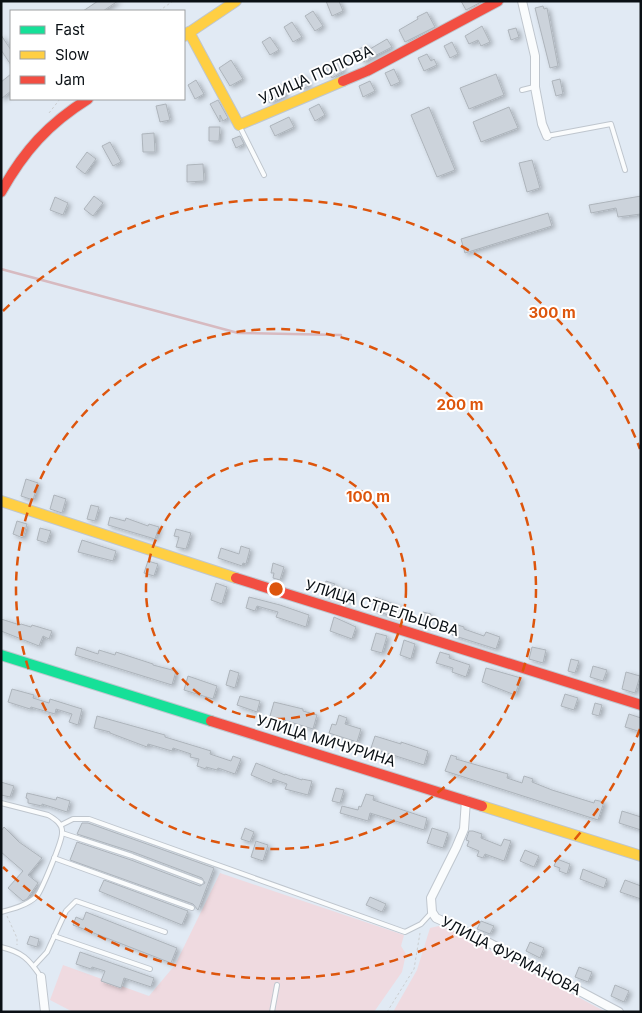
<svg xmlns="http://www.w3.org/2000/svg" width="642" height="1013" font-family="Inter,sans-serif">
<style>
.green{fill:#efdae0}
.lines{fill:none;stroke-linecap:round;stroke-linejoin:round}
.stream{stroke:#d7bac0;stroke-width:2.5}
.building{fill:#ccd3db;stroke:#adb4bb;filter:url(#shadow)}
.lane-casing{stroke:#bfc6ce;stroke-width:6}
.street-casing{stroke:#bfc6ce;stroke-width:10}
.fast-casing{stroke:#bfc6ce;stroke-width:12}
.slow-casing{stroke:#bfc6ce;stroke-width:12}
.jam-casing{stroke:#bfc6ce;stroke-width:12}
.path{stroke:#cbced0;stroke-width:1;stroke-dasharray:2.5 2.5;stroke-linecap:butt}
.lane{stroke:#fafcfd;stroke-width:4}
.street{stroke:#fafcfd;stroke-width:8}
.fast{stroke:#16e098;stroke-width:10}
.slow{stroke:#ffcf43;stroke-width:10}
.jam{stroke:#f24e42;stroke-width:10}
.ring{fill:none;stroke:#dd550c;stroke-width:2.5;stroke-dasharray:9 6}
.labels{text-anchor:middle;stroke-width:4;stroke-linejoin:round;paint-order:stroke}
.street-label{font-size:15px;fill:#0a1015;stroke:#fff}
.centre{fill:#dd550c;stroke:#fff;stroke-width:2.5}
.ring-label{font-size:15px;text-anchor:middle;font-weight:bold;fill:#dd550c;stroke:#fff;stroke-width:4;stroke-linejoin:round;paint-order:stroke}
</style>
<defs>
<filter id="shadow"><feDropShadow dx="3" dy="2" stdDeviation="2.5" flood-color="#0004"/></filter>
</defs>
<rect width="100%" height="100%" fill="#e1eaf4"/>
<g class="green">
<polygon points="220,873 404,935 401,946 406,954 402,972 374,1012 73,1012 50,1000 63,965 149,996 175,965"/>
<polygon points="443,925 606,1012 393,1012 417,970 430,928"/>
</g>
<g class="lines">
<polyline class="stream" points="1,269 238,333 341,335"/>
</g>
<g class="building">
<polygon points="98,1 118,1 103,11 83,11"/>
<polygon points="326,1 339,1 343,11 332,16"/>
<polygon points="461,1 483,1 466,10"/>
<polygon points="543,6 544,9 547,8 558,66 550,68 535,8"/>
<polygon points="313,11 323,26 315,31 305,16"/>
<polygon points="427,12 435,27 405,42 399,30 418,19 417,17"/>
<polygon points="292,22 302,37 293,42 284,27"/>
<polygon points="482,26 490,42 481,46 478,40 469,44 465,36"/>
<polygon points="516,28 519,37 511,40 508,30"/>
<polygon points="1,35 11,50 11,65 1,50"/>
<polygon points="270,37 279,50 270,55 262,42"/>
<polygon points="387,39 392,47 363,62 357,50 367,45 370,49"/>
<polygon points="452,42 458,54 450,58 444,46"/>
<polygon points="427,54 431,61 434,59 437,65 424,71 418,58"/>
<polygon points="338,59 344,71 332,78 325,66"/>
<polygon points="231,60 243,79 230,86 219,68"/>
<polygon points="394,69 400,82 391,86 385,73"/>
<polygon points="11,74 11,91 1,99 1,82"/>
<polygon points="496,74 504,95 469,109 460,88"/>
<polygon points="304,75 309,86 302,89 297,78"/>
<polygon points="560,79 563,94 556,96 552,81"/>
<polygon points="196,80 204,94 195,99 188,85"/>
<polygon points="370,81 375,91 363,97 359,86"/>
<polygon points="281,84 286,95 270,103 265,92"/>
<polygon points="218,100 228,118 223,121 220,115 220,122 210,104"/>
<polygon points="166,104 170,120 160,122 156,106"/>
<polygon points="319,104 325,115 315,121 309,109"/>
<polygon points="429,107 455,170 437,177 411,115"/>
<polygon points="509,107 518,128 481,142 473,122"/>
<polygon points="289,117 294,127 275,136 270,126"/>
<polygon points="209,127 220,127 219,141 209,141"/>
<polygon points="154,133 155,152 143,152 142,134"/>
<polygon points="240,136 244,144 236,148 232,139"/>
<polygon points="110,142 121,162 113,166 102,146"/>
<polygon points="87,152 96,159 85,174 76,167"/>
<polygon points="532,160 540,188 527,192 519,163"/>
<polygon points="203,164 204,181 187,182 187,165"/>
<polygon points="94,196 103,203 93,216 84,209"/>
<polygon points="641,196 641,214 618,217 616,208 591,213 589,205"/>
<polygon points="55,197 68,203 63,215 50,210"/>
<polygon points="548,213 552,226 465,253 461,239"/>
<polygon points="26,479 38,483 33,500 21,496"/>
<polygon points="54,495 66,499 62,513 50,509"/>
<polygon points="91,505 99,507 95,521 87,519"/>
<polygon points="110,517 125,521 126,518 148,526 149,524 159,527 155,539 108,525"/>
<polygon points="17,521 27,524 23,538 13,534"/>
<polygon points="40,528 51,531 47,543 37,540"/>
<polygon points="176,529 191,533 186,549 176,547 179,537 174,536"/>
<polygon points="82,540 116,551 113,561 78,552"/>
<polygon points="241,546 250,549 246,564 243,563 242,566 218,558 221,548 239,554"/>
<polygon points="148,561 158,564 154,576 144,573"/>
<polygon points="273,563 284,567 280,580 273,578 274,573 271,573"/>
<polygon points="326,581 335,584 334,586 353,591 350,602 322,594"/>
<polygon points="216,583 227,587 222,604 211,600"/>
<polygon points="249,597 280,605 309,615 306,627 276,617 278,612 257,606 255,611 246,608"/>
<polygon points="375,597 402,607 398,618 376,611 378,605 373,604"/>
<polygon points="423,612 431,614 427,626 419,624"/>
<polygon points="334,617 356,627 352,639 330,631"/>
<polygon points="1,619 20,625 21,624 31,627 32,625 52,631 49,639 43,636 39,646 1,631"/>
<polygon points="455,624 464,627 464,629 484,636 486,632 500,637 496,649 452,635"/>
<polygon points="376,633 387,636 382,653 371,650"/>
<polygon points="404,640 415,644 411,659 400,655"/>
<polygon points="77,647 98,654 99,650 115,655 116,652 153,664 153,665 176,671 172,685 75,655"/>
<polygon points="532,647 546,650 543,663 529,659"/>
<polygon points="440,652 450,655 449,658 470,665 466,677 452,672 453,668 436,663"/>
<polygon points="571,659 579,661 575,673 568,671"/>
<polygon points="593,666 607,670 603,681 590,677"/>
<polygon points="486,668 521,678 515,695 482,682"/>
<polygon points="230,670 239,673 235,688 226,685"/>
<polygon points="626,672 640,676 635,693 622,689"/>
<polygon points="188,676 217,686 213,699 184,690"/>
<polygon points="12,689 34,695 33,698 49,703 50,699 82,709 78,725 69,722 72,714 56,709 55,714 31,707 30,709 8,702"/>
<polygon points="565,694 578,698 574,710 561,706"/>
<polygon points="240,696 260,701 257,712 237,705"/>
<polygon points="274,702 303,709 303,711 317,715 313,729 270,716"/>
<polygon points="595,703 602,705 599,716 592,714"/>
<polygon points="629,714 641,718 641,732 625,727"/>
<polygon points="339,715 347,718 345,724 361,729 357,742 329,733 332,724 336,725"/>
<polygon points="97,716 165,735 165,737 211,751 210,754 231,761 233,756 241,759 235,774 218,768 217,770 206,767 206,769 197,766 199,759 190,757 191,754 173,748 172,751 148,744 147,747 110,733 110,732 94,728"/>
<polygon points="375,736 401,744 401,742 428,751 424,765 371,748"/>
<polygon points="451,755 457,757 456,759 508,774 507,778 522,783 524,776 533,779 532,782 552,790 594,803 595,800 604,802 598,820 445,771"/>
<polygon points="256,763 285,775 285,774 302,780 302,779 312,781 308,795 285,789 287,784 273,779 272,784 251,775"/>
<polygon points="1,782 14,786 10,797 1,795"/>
<polygon points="336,788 344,790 340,803 332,801"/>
<polygon points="27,793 56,800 57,797 70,801 67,812 42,804 42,806 28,803 28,799 26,798"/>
<polygon points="366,794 374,796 373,800 427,818 424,830 370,813 368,821 340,813 342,806 358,810 359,806 361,807"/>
<polygon points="622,811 641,817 641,830 619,823"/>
<polygon points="82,823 88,823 214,868 198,910 193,904 70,860 77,842 131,860 200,886 205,883 202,878 133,852 77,834"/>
<polygon points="4,827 19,842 42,858 28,875 38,883 27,899 23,901 8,888 23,871 1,852 1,831"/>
<polygon points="245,828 254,832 250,842 241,839"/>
<polygon points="432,828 448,833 443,848 427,843"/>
<polygon points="469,831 473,831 482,834 481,838 501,846 504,839 511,841 504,861 485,854 483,858 477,856 479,851 467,846 469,841 466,840"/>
<polygon points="256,841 268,845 263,861 251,857"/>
<polygon points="525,850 539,856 534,867 520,861"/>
<polygon points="557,859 570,864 567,874 559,871 560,868 554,866"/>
<polygon points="583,869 607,879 604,888 580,879"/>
<polygon points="104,880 188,911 182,925 99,891"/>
<polygon points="625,880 641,886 641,899 620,892"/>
<polygon points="370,897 386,904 382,912 366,905"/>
<polygon points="86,912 177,948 171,963 73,925 76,917 83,920"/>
<polygon points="481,921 494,926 490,934 477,929"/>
<polygon points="30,936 39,939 37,947 27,944"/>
<polygon points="530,942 544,948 540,958 526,951"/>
<polygon points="80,952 154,978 151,987 124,978 121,988 101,981 105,971 92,967 91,969 76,964"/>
<polygon points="579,967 592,972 588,982 575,977"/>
<polygon points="615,985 629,991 624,1002 611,996"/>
</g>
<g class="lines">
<g class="lane-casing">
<g id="lane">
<polyline points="522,90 534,87"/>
<polyline points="239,125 264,175"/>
<polyline points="547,136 611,124 625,170"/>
<path d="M1,803L48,815C55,819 63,824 62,833C62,842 42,889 37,896C28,905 13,909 1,912"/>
<polyline points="61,825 73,819 89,819 405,932 421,924 432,912"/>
<polyline points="62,833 132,856 201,882"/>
<polyline points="54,858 192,908"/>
<polyline points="54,936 150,969"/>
<path d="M1,947C22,952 29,959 41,977"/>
<polyline points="34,966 47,952 66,911 76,901 165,932"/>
<polyline points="272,1012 277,985"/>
</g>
</g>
<g class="street-casing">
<g id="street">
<polyline points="522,1 535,56 535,87 542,124 547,136"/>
<polyline points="466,800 464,829 456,848 431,898 432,912 436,918 478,937 619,1012"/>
<polyline points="41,977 45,1012"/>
</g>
</g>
<g class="fast-casing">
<polyline id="fast" points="1,655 211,721"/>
</g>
<g class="slow-casing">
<g id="slow">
<polyline points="189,32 239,125 343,81"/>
<polyline points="184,36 236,1"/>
<polyline points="1,501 236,578"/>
<polyline points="482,806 641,856"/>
</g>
</g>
<g class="jam-casing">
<g id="jam">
<polyline points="343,81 367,71 498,1"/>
<path d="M1,192C24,151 48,124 88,99"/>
<polyline points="236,578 641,705"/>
<polyline points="211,721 482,806"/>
</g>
</g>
<g class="path">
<polyline points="159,11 173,1"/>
<polyline points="49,113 60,99"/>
<polyline points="7,916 17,938 17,945"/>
<polyline points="387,1012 414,969 420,933"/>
</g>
<use href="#lane" class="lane"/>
<use href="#street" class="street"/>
<use href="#fast" class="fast"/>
<use href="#slow" class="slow"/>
<use href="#jam" class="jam"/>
</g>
<g class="ring">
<circle cx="276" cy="589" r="130"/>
<circle cx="276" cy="589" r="260"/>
<path d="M640 729A390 390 0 0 1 3 867M3 311A390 390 0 0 1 640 449"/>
</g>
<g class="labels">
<g class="street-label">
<text transform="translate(316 75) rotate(-24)" y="5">УЛИЦА ПОПОВА</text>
<text transform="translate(382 608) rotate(17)" y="5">УЛИЦА СТРЕЛЬЦОВА</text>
<text transform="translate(326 741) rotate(17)" y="5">УЛИЦА МИЧУРИНА</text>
<text transform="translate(511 956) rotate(27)" y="5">УЛИЦА ФУРМАНОВА</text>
</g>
</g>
<circle cx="276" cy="589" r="8" class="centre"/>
<g class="ring-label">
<text x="552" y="318">300 m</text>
<text x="460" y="410">200 m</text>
<text x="368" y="502">100 m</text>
</g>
<rect width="642" height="1013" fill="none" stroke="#0a1015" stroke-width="5"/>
<rect x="10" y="10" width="175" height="90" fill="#ffffff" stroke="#9d9fa1"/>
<rect x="20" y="26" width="25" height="8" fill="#16e098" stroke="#9d9fa1"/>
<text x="55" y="35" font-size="15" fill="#0a1015">Fast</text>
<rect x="20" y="51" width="25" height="8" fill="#ffcf43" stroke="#9d9fa1"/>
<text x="55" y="60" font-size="15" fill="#0a1015">Slow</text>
<rect x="20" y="76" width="25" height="8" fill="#f24e42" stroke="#9d9fa1"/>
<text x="55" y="85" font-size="15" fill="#0a1015">Jam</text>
</svg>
